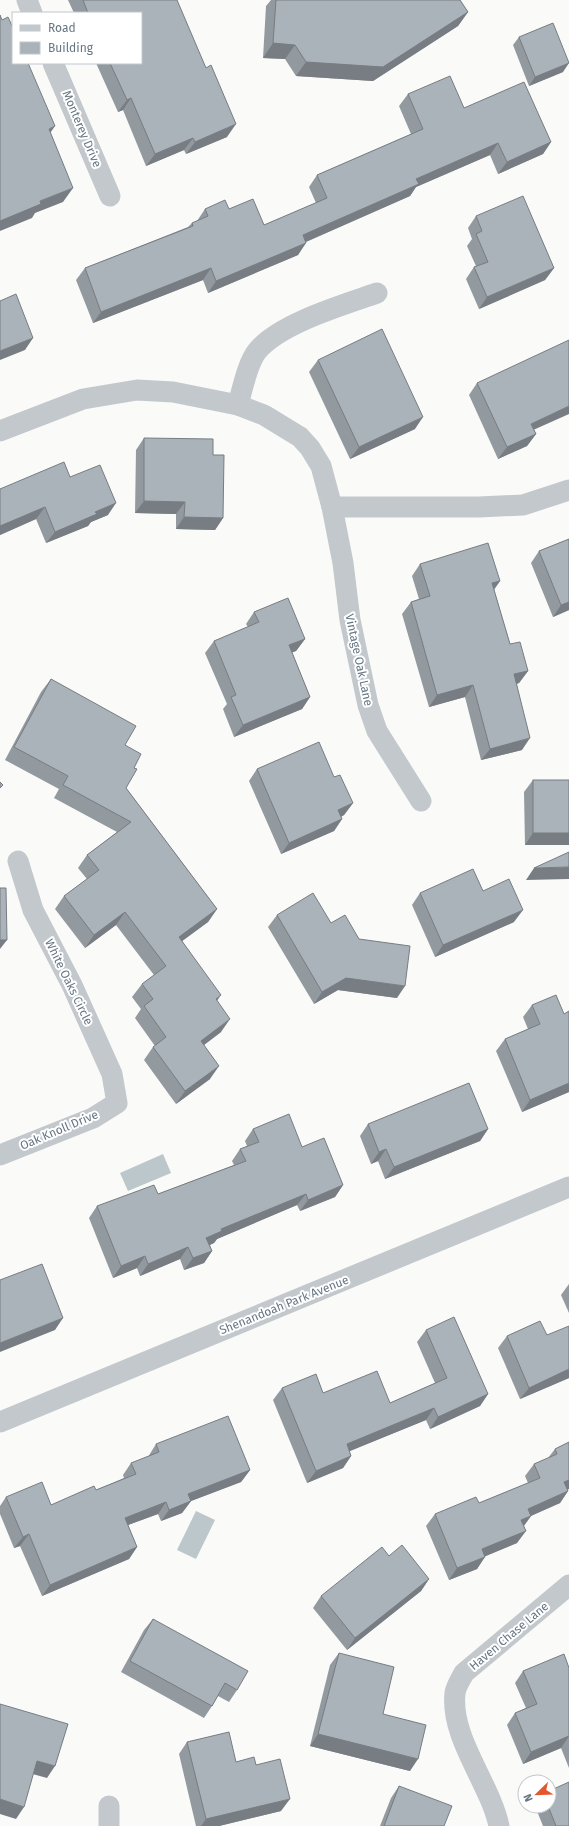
<svg xmlns="http://www.w3.org/2000/svg" width="569" height="1826" font-family="'Fira Sans',sans-serif">
<style>
.water{fill:#bbc7cb}
.lines{fill:none;stroke-linecap:round;stroke-linejoin:round}
.street{stroke:#c3c8cc;stroke-width:21}
.wall{fill:#929a9f}
.shaded-wall{fill:#777d82}
.building{fill:#aab3b9;stroke:#777d82}
.labels{text-anchor:middle;stroke-width:4;stroke-linejoin:round;paint-order:stroke}
.street-label{font-size:12px;fill:#657683;stroke:#fff}
</style>
<rect width="100%" height="100%" fill="#fafaf8"/>
<g class="water">
<polygon points="163,1154 171,1173 128,1191 120,1173"/>
<polygon points="196,1511 215,1520 196,1559 177,1550"/>
</g>
<g class="lines">
<g class="street">
<polyline points="27,0 32,13"/>
<polyline points="53,63 110,196"/>
<path d="M238,405C242,390 248,361 258,350C281,323 343,305 377,293"/>
<polyline points="0,431 83,399 137,390 173,392 238,405 264,415 300,437 310,448 321,466 332,507 343,563 350,620 368,705 377,731 421,801"/>
<polyline points="332,507 479,507 523,505 569,490"/>
<polyline points="0,1155 93,1118 117,1103 112,1074 72,985 33,910 18,861"/>
<polyline points="0,1422 569,1187"/>
<polyline points="109,1826 109,1806"/>
<path d="M499,1826C490,1783 450,1738 455,1693C456,1686 461,1679 464,1673L569,1585"/>
</g>
</g>
<g class="wall">
<polygon points="68,0 177,0 227,137 186,154 184,150 146,166 123,110 118,112 96,63 141,63 141,13 74,13"/>
<polygon points="271,0 460,0 468,12 458,26 373,81 296,76 285,59 263,58 266,6"/>
<polygon points="519,37 563,72 529,86 513,45"/>
<polygon points="408,94 464,108 551,142 543,154 498,174 490,155 416,187 410,196 306,242 298,255 208,293 203,280 93,323 76,280 85,268 188,227 192,223 197,221 205,209 229,209 264,225 316,203 309,187 317,175 411,134 399,106"/>
<polygon points="476,216 554,268 545,280 479,309 466,279 474,267 476,266 467,246 472,239 468,228"/>
<polygon points="318,360 415,429 350,459 309,372"/>
<polygon points="477,383 534,430 536,434 527,446 498,459 469,395"/>
<polygon points="144,438 213,455 223,518 215,530 176,529 176,514 135,513 136,450"/>
<polygon points="70,477 108,515 91,522 88,526 46,543 36,519 0,535 0,489"/>
<polygon points="569,539 569,610 553,617 531,563 539,551"/>
<polygon points="420,564 500,581 494,590 510,644 528,671 519,683 517,684 522,750 481,760 465,697 429,707 402,614 411,602 419,599 412,576"/>
<polygon points="254,612 305,639 296,651 292,652 310,697 302,709 234,737 223,709 227,704 205,653 214,641 248,627 246,624"/>
<polygon points="51,679 125,745 134,768 126,788 217,909 208,922 182,941 217,1001 221,1032 204,1045 210,1079 176,1104 144,1060 153,1047 155,1046 135,1018 141,1009 132,997 142,984 154,975 116,925 85,948 55,909 64,896 87,879 78,868 87,855 117,832 54,798 59,789 5,760 41,692"/>
<polygon points="257,769 334,777 353,803 344,815 341,817 342,819 334,831 281,854 249,781"/>
<polygon points="533,780 569,845 525,845 524,792"/>
<polygon points="483,891 514,922 435,957 412,905 420,893"/>
<polygon points="277,915 331,923 359,939 397,998 338,990 314,1004 268,927"/>
<polygon points="532,1005 569,1092 522,1112 496,1051 505,1039 528,1029 523,1017"/>
<polygon points="368,1124 488,1129 480,1141 385,1179 378,1161 371,1164 360,1136"/>
<polygon points="253,1129 302,1147 343,1185 335,1197 300,1211 297,1205 217,1239 214,1243 210,1245 212,1251 204,1263 184,1270 180,1259 140,1276 137,1268 113,1278 89,1218 97,1206 158,1194 234,1165 232,1161 240,1149 247,1146 245,1141"/>
<polygon points="569,1284 569,1313 561,1295"/>
<polygon points="426,1330 488,1394 480,1406 430,1429 426,1420 349,1451 351,1456 343,1468 307,1483 273,1400 282,1388 323,1393 390,1403 435,1383 417,1342"/>
<polygon points="547,1335 569,1378 520,1399 498,1348 507,1336"/>
<polygon points="569,1442 567,1489 568,1491 560,1503 531,1516 524,1526 517,1543 485,1556 477,1569 449,1580 426,1526 435,1514 479,1503 528,1483 525,1476 534,1464 548,1458 555,1449"/>
<polygon points="156,1444 250,1470 241,1482 191,1501 182,1513 161,1521 158,1514 128,1525 137,1547 129,1559 42,1596 20,1546 14,1548 0,1514 0,1506 6,1497 51,1505 96,1490 124,1478 123,1475 131,1463 148,1457"/>
<polygon points="389,1556 429,1579 421,1591 347,1650 313,1608 321,1596"/>
<polygon points="153,1619 237,1690 229,1702 218,1696 212,1706 204,1718 121,1672 144,1630"/>
<polygon points="339,1653 383,1714 410,1771 310,1746 330,1665"/>
<polygon points="569,1668 569,1768 561,1748 523,1764 507,1725 515,1713 526,1708 515,1683 523,1671"/>
<polygon points="187,1742 236,1762 256,1765 281,1811 219,1826 196,1826 179,1754"/>
<polygon points="399,1786 444,1826 380,1826 391,1798"/>
<polygon points="535,1806 549,1806 569,1826 543,1826"/>
</g>
<g class="shaded-wall">
<polygon points="468,12 458,26 373,81 296,76 306,62"/>
<polygon points="273,43 295,45 285,59 263,58"/>
<polygon points="569,63 563,72 529,86 535,77"/>
<polygon points="131,98 123,110 118,112 127,100"/>
<polygon points="236,124 227,137 186,154 195,142"/>
<polygon points="55,126 46,139 49,129"/>
<polygon points="193,138 184,150 146,166 155,154"/>
<polygon points="551,142 543,154 498,174 507,162"/>
<polygon points="498,143 490,155 416,187 410,196 294,247 303,235 416,179"/>
<polygon points="73,188 63,202 35,213 32,218 0,231 0,221 40,201"/>
<polygon points="306,243 298,255 208,293 216,281"/>
<polygon points="211,268 203,280 93,323 101,312"/>
<polygon points="554,268 545,280 479,309 487,297"/>
<polygon points="33,338 25,350 0,360 0,351"/>
<polygon points="569,406 569,414 522,435 531,424"/>
<polygon points="423,417 415,429 350,459 359,447"/>
<polygon points="536,434 527,446 498,459 507,447"/>
<polygon points="144,501 185,502 176,514 135,513"/>
<polygon points="116,503 108,515 91,522 88,526 46,543 55,532 95,512"/>
<polygon points="45,507 36,519 0,535 0,526"/>
<polygon points="184,517 223,518 215,530 176,529"/>
<polygon points="500,581 491,593 492,583"/>
<polygon points="569,602 569,610 553,617 561,605"/>
<polygon points="305,639 296,651 281,657 289,645"/>
<polygon points="528,671 519,683 506,686 514,674"/>
<polygon points="473,685 465,697 429,707 437,695"/>
<polygon points="310,697 302,709 234,737 243,725"/>
<polygon points="530,738 522,750 481,760 490,749"/>
<polygon points="353,803 344,815 330,822 338,810"/>
<polygon points="342,819 334,831 281,854 289,843"/>
<polygon points="533,833 569,833 569,845 525,845"/>
<polygon points="569,867 569,879 526,880 534,868"/>
<polygon points="217,909 208,922 170,950 179,937"/>
<polygon points="523,910 514,922 435,957 443,945"/>
<polygon points="125,912 116,925 85,948 94,935"/>
<polygon points="0,940 7,940 0,949"/>
<polygon points="346,978 405,986 397,998 338,990 314,1004 322,992"/>
<polygon points="221,995 212,1008 216,999"/>
<polygon points="230,1019 221,1032 192,1054 201,1041"/>
<polygon points="219,1066 210,1079 176,1104 185,1091"/>
<polygon points="569,1083 569,1092 522,1112 530,1100"/>
<polygon points="488,1129 480,1141 385,1179 394,1167"/>
<polygon points="386,1149 378,1161 371,1164 379,1152"/>
<polygon points="343,1185 335,1197 300,1211 308,1200"/>
<polygon points="306,1194 297,1205 217,1239 214,1243 198,1250 206,1238 221,1229"/>
<polygon points="188,1247 180,1259 140,1276 148,1264"/>
<polygon points="212,1251 204,1263 184,1270 193,1258"/>
<polygon points="145,1256 137,1268 113,1278 121,1266"/>
<polygon points="63,1318 55,1330 0,1352 0,1343"/>
<polygon points="569,1369 569,1378 520,1399 529,1388"/>
<polygon points="488,1394 480,1406 430,1429 438,1417"/>
<polygon points="434,1408 426,1420 338,1456 347,1444"/>
<polygon points="351,1456 343,1468 307,1483 316,1471"/>
<polygon points="250,1470 241,1482 191,1501 182,1513 161,1521 169,1510 188,1494"/>
<polygon points="569,1480 569,1489 556,1494 564,1482"/>
<polygon points="568,1491 560,1503 519,1521 528,1509"/>
<polygon points="166,1502 158,1514 117,1529 125,1518"/>
<polygon points="531,1516 522,1528 521,1520"/>
<polygon points="526,1531 517,1543 474,1561 482,1549"/>
<polygon points="29,1534 20,1546 14,1548 23,1537"/>
<polygon points="137,1547 129,1559 42,1596 50,1585"/>
<polygon points="485,1557 477,1569 449,1580 457,1568"/>
<polygon points="429,1579 421,1591 347,1650 355,1638"/>
<polygon points="318,1734 418,1759 410,1771 310,1746"/>
<polygon points="569,1736 561,1748 523,1764 531,1752"/>
<polygon points="37,1761 55,1766 47,1778 29,1773"/>
<polygon points="0,1799 24,1807 16,1819 0,1814"/>
<polygon points="290,1799 281,1811 219,1826 201,1826 206,1819"/>
</g>
<g class="building">
<polygon points="83,0 177,0 206,68 211,65 236,124 195,142 193,138 155,154 131,98 127,100 110,63 141,63 141,13 88,13"/>
<polygon points="276,0 460,0 468,12 383,67 306,62 295,45 273,43"/>
<polygon points="0,15 2,20 8,17 13,28 13,63 28,63 55,126 49,129 73,188 40,201 41,204 0,221"/>
<polygon points="553,23 569,63 535,77 519,37"/>
<polygon points="450,76 464,108 524,82 551,142 507,162 498,143 416,179 419,184 303,235 306,243 216,281 211,268 101,312 85,268 193,226 192,223 208,216 205,209 225,200 229,209 253,199 264,225 327,198 317,175 423,129 408,94"/>
<polygon points="523,196 554,268 487,297 474,267 488,262 476,234 482,231 476,216"/>
<polygon points="16,294 33,338 0,351 0,301"/>
<polygon points="382,329 423,417 359,447 318,360"/>
<polygon points="569,340 569,406 531,424 536,434 507,447 477,383"/>
<polygon points="144,438 213,439 213,455 224,455 223,518 184,517 185,502 144,501"/>
<polygon points="64,462 70,477 100,465 116,503 95,512 97,514 55,532 45,507 0,526 0,489"/>
<polygon points="569,539 569,602 561,605 539,551"/>
<polygon points="488,543 500,581 492,583 510,644 520,642 528,671 514,674 530,738 490,749 473,685 437,695 411,602 430,596 420,564"/>
<polygon points="288,598 305,639 289,645 310,697 243,725 231,697 236,695 214,641 259,622 254,612"/>
<polygon points="51,679 136,726 125,745 141,754 134,768 137,769 126,788 217,909 179,937 221,995 216,999 230,1019 201,1041 219,1066 185,1091 153,1047 166,1037 144,1006 153,999 142,984 166,966 125,912 94,935 64,896 99,870 87,855 131,822 63,785 68,776 14,747"/>
<polygon points="319,742 334,777 340,775 353,803 338,810 342,819 289,843 257,769"/>
<rect x="533" y="780" width="36" height="53"/>
<polygon points="0,782 3,785 0,788"/>
<polygon points="569,852 569,867 534,868"/>
<polygon points="473,869 483,891 509,879 523,910 443,945 420,893"/>
<polygon points="0,888 6,888 7,940 0,940"/>
<polygon points="313,893 331,923 345,915 359,939 410,946 405,986 346,978 322,992 277,915"/>
<polygon points="556,995 564,1014 569,1011 569,1083 530,1100 505,1039 540,1024 532,1005"/>
<polygon points="469,1083 488,1129 394,1167 386,1149 379,1152 368,1124"/>
<polygon points="289,1114 302,1147 324,1138 343,1185 308,1200 306,1194 221,1229 222,1231 206,1238 212,1251 193,1258 188,1247 148,1264 145,1256 121,1266 97,1206 154,1185 158,1194 246,1161 240,1149 259,1142 253,1129"/>
<polygon points="42,1264 63,1318 0,1343 0,1280"/>
<polygon points="454,1317 488,1394 438,1417 434,1408 347,1444 351,1456 316,1471 282,1388 316,1374 323,1393 377,1371 390,1403 447,1378 426,1330"/>
<polygon points="540,1321 547,1335 569,1326 569,1369 529,1388 507,1336"/>
<polygon points="228,1416 250,1470 188,1494 191,1501 169,1510 166,1502 125,1518 137,1547 50,1585 29,1534 23,1537 6,1497 42,1482 51,1505 94,1486 96,1490 136,1474 131,1463 159,1452 156,1444"/>
<polygon points="569,1442 569,1480 564,1482 568,1491 528,1509 531,1516 521,1520 526,1531 482,1549 485,1557 457,1568 435,1514 476,1497 479,1503 540,1478 534,1464 557,1454 555,1449"/>
<polygon points="402,1545 429,1579 355,1638 321,1596 382,1547 389,1556"/>
<polygon points="153,1619 248,1671 237,1690 225,1683 212,1706 130,1661"/>
<polygon points="339,1653 394,1667 383,1714 426,1725 418,1759 318,1734"/>
<polygon points="564,1654 569,1668 569,1736 531,1752 515,1713 537,1704 523,1671"/>
<polygon points="0,1704 68,1724 55,1766 37,1761 24,1807 0,1799"/>
<polygon points="229,1732 236,1762 254,1757 256,1765 280,1759 290,1799 206,1819 187,1742"/>
<polygon points="569,1782 569,1826 556,1826 548,1806 549,1806 549,1791"/>
<polygon points="399,1786 452,1806 444,1826 384,1826"/>
</g>
<g class="labels">
<g class="street-label">
<text transform="translate(82 129) rotate(67)" y="4">Monterey Drive</text>
<text transform="translate(359 660) rotate(78)" y="4">Vintage Oak Lane</text>
<text transform="translate(69 982) rotate(64)" y="4">White Oaks Circle</text>
<text transform="translate(59 1130) rotate(-23)" y="4">Oak Knoll Drive</text>
<text transform="translate(284 1305) rotate(-22)" y="4">Shenandoah Park Avenue</text>
<text transform="translate(509 1636) rotate(-40)" y="4">Haven Chase Lane</text>
</g>
</g>
<rect x="12" y="12" width="130" height="52" fill="#ffffff" stroke="#c1c8cd"/>
<rect x="20" y="25" width="20" height="6" fill="#c3c8cc" stroke="#c1c8cd"/>
<text x="48" y="32" font-size="12" fill="#657683">Road</text>
<rect x="20" y="42" width="20" height="12" fill="#aab3b9" stroke="#c1c8cd"/>
<text x="48" y="52" font-size="12" fill="#657683">Building</text>
<g transform="translate(537 1794) rotate(247)"><circle r="19" fill="#ffffff" stroke="#c1c8cd"/>
<path d="M0-3L7 15L0 10L-7 15Z" fill="#e4572e"/>
<text y="-6" font-size="11" font-weight="bold" text-anchor="middle" fill="#657683">N</text>
</g>
</svg>
